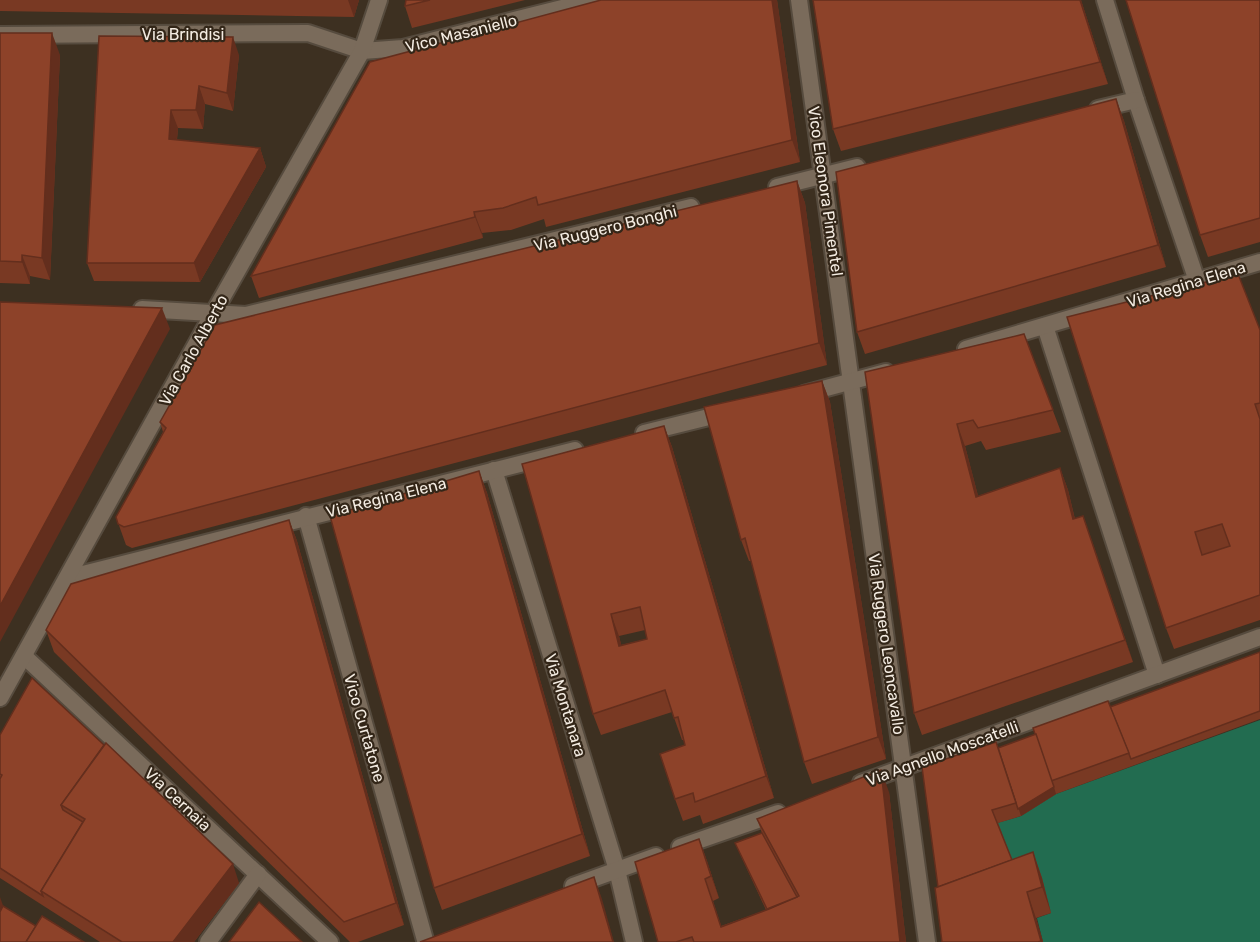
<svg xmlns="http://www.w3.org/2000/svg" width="1260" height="942" font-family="Rubik,sans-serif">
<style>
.green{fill:#226c50}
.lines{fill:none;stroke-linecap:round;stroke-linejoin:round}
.minor-casing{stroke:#564b3e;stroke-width:20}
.minor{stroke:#7a6b5b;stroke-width:16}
.wall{fill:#793923;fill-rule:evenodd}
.shaded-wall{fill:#632e1d}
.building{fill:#8d4229;stroke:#632e1d;stroke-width:1.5;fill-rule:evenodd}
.labels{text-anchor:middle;stroke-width:4.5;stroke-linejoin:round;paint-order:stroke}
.street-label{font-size:16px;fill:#f4ece2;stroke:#332618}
</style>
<rect width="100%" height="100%" fill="#3d3021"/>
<polygon class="green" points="1260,720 1260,942 1043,942 1037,918 1051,913 1022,885 997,823 1021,816 1056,794"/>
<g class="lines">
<g class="minor-casing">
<g id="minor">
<polyline points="799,0 927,942"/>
<polyline points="1105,0 1136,100 1197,281"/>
<polyline points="0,35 308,33 362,51 403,48 594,0"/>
<polyline points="1098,109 1136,100"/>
<polyline points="777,187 857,167"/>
<polyline points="142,309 246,315 691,207"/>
<polyline points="1045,326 1157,675"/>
<polyline points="966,349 1260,262"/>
<polyline points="804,394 886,372"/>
<polyline points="644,433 729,412"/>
<polyline points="494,470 617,870 634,942"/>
<polyline points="306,516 425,940"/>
<polyline points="67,578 575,450"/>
<polyline points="25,657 330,942"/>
<polyline points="0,698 214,312 362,51 379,0"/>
<polyline points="861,783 1260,637"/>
<polyline points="680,847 778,813"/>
<polyline points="573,886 656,856"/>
<polyline points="208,942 258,874"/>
</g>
</g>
<use href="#minor" class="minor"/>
</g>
<g class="wall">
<polygon points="0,0 359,0 354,17 0,11"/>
<polygon points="406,0 525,0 412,28 405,6"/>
<polygon points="777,0 800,162 546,227 544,219 511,230 482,233 483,238 259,298 251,276"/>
<polygon points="813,0 1081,0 1108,84 841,151 833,129"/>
<polygon points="1260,0 1260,242 1208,257 1200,235"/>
<polygon points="0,33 60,55 50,280 30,276 30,284 0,283"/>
<polygon points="99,36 239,55 233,111 205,104 203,129 178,128 177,140 260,148 266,167 200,282 94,281 87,263"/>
<polygon points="1116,99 1124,121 1166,267 865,354 857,332"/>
<polygon points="797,181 805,203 827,365 132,548 126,545 116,517 163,432 160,422"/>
<polygon points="1238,274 1260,330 1260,620 1174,649 1166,628"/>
<polygon points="1024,334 1061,432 986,450 981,441 965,446 978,496 1060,468 1068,490 1075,519 1083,516 1133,662 922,735 914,713 865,372"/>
<polygon points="822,381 830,402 886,759 812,784 804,762 751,561 749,561 741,540"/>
<path d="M664,426L672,447L774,798L703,824L700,815L683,821L675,799L685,745L684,740H682L672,712L601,735L593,714L522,464ZM645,630L647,639L621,645L619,636Z"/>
<polygon points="479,471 487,493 590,856 442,910 434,888"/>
<polygon points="289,520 297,541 404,925 358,942 350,942 54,652 46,630"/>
<polygon points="1260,652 1260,719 1056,794 1021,816 998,823 1012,860 1033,852 1042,878 1051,913 1036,918 1043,942 942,942 938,887 999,748"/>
<polygon points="0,735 239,883 194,942 100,942 0,878"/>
<polygon points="889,792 906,942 658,942 699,839 707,861 719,898 713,901 721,926 766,910 735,843 762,833 757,819"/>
</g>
<g class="shaded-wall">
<polygon points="348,0 359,0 354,17"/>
<polygon points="772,0 777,0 800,162 792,140"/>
<polygon points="1080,0 1081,0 1108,84 1100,62"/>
<polygon points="52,33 60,55 50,280 42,258"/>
<polygon points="233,37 239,55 233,111 227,93"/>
<polygon points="199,86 205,104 203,129 196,110"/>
<polygon points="1116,99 1124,121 1166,267 1158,245"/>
<polygon points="171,110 178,128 175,157 169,139"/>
<polygon points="260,148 266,167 200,282 194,263"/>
<polygon points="797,181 805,203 827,365 819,343"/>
<polygon points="474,212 482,233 483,238 475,217"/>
<polygon points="22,255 30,276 30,284 22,262"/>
<polygon points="162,308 170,329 0,642 0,606"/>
<polygon points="822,381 830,402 886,759 878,737"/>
<polygon points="957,424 965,446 984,518 976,497"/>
<polygon points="664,426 672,447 774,798 766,776"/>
<polygon points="1060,468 1068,490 1080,541 1073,519"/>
<polygon points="479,471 487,493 590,856 582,834"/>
<polygon points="1083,516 1091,538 1133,662 1125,640"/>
<polygon points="289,520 297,541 404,925 396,903"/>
<polygon points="611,614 619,636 627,667 619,646"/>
<polygon points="1001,755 1054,787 1056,794 1021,816"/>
<polygon points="881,770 889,792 906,942 900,942"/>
<polygon points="699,839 707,861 719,898 711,876"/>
<polygon points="1033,852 1042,878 1051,913 1042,887"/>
<polygon points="233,864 239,883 194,942 173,942"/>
<polygon points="594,877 602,899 614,942 613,942"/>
<polygon points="1027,892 1036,918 1043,942 1041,942 1041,941"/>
<polygon points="0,897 6,914 0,924"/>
</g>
<g class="building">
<polygon points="406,0 430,0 405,6"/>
<polygon points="601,0 772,0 792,140 538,205 536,197 503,208 474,212 475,217 251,276 370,62"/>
<polygon points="813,0 1080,0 1100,62 833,129"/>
<polygon points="1126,0 1260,0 1260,218 1200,235"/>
<polygon points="0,33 52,33 42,258 22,255 22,262 0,261"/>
<polygon points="99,36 233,37 227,93 199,86 196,110 171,110 169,139 260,148 194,263 87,263"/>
<polygon points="1116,99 1158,245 857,332 836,172"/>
<polygon points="797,181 819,343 124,527 118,524 116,517 166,428 160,422 215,325"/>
<path d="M1238,274L1260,330V403L1255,404L1260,419V595L1166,628L1067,317ZM1222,524L1230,546L1202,555L1195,532Z"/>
<polygon points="0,302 162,308 0,606"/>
<polygon points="1024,334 1053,410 978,428 973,420 957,424 976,497 1060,468 1073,519 1083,516 1125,640 914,713 865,372"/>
<polygon points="822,381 878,737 804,762 745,538 741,540 704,407"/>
<path d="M664,426L766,776L695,802L693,793L675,799L660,754L685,745L678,717L674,718L665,690L593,714L522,464ZM640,607L647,639L619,646L611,614Z"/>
<polygon points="479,471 582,834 434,888 330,516"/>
<polygon points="289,520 396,903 344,922 46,630 71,584"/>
<polygon points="1260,652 1260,711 1131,759 1110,707"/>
<polygon points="32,678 104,745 61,805 63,810 83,822 41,891 43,896 0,868 0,779 2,775 0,774 0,735"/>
<polygon points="1108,701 1129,753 1051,781 1033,728"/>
<polygon points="1036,734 1054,787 1018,809 998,748"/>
<polygon points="996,742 1016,803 992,810 1012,860 938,887 922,767"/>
<polygon points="106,743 233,864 173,942 122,942 41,891 85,819 61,805"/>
<polygon points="881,770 900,942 694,942 692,937 676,942 658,942 635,862 699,839 711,876 705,879 721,927 769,909 799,896 757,819"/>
<polygon points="762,833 797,897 767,909 735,843"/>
<polygon points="1033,852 1042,887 1027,892 1041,941 1038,942 942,942 935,888"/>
<polygon points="594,877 613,942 420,942"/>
<polygon points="259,902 302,942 229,942"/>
<polygon points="3,906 36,926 26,942 0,942 0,912"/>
<polygon points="42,916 84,942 26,942"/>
</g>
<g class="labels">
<g class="street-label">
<text transform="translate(461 33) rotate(-14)" y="6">Vico Masaniello</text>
<text x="183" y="40">Via Brindisi</text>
<text transform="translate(826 191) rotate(82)" y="6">Vico Eleonora Pimentel</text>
<text transform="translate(605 228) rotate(-14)" y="6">Via Ruggero Bonghi</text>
<text transform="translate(1186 284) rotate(-17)" y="6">Via Regina Elena</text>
<text transform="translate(193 350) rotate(-61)" y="6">Via Carlo Alberto</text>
<text transform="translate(386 497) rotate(-14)" y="6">Via Regina Elena</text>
<text transform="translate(887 644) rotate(82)" y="6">Via Ruggero Leoncavallo</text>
<text transform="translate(566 705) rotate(73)" y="6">Via Montanara</text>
<text transform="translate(365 728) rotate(74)" y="6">Vico Curtatone</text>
<text transform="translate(942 753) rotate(-20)" y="6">Via Agnello Moscatelli</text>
<text transform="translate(178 799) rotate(43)" y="6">Via Cernaia</text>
</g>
</g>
</svg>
